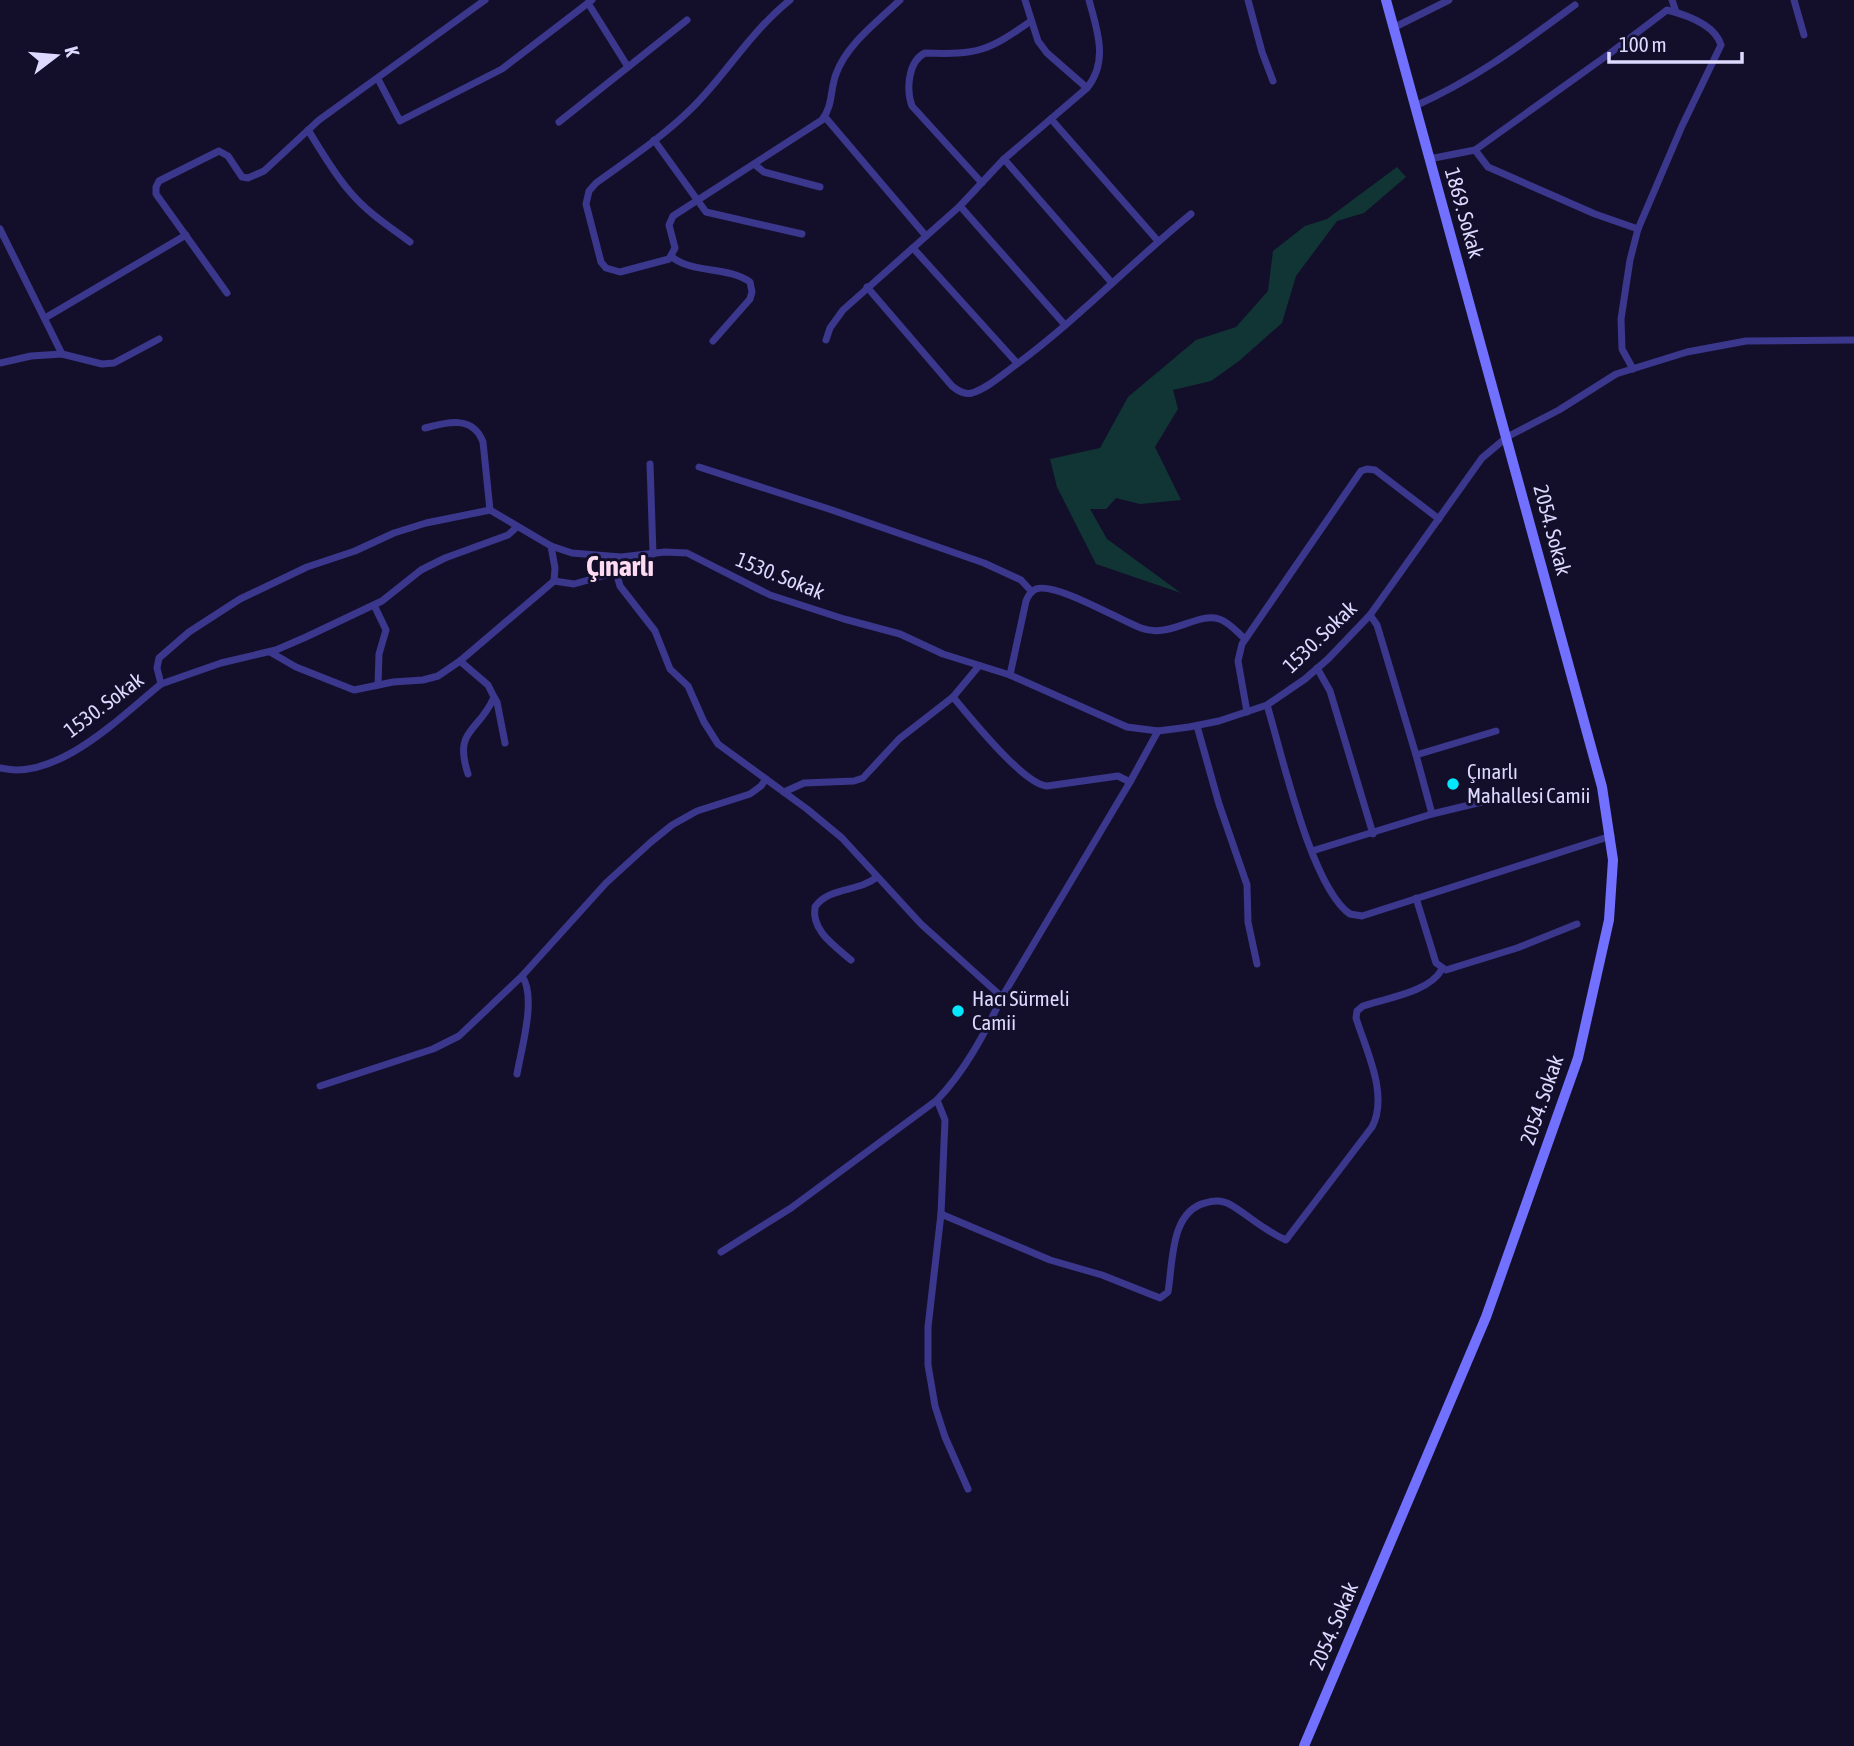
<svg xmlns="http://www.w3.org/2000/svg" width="1854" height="1746" font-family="'Asap Condensed',sans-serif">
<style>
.green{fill:#113534}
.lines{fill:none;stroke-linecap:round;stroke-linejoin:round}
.minor{stroke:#3a378d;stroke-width:7}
.secondary{stroke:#7270ff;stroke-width:10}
.poi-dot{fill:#05e7ff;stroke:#130f2b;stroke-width:2.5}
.labels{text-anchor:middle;stroke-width:6;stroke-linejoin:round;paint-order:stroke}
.street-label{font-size:21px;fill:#ddd9ff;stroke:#130f2b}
.poi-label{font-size:21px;fill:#ddd9ff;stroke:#130f2b;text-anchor:start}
.district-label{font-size:28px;font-weight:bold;fill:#ffdbf2;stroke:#130f2b}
</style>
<rect width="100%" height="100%" fill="#130f2b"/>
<polygon class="green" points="1397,167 1406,177 1364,213 1337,221 1296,276 1282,323 1239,361 1211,381 1173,390 1178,409 1155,447 1181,500 1140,504 1116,498 1106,509 1090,509 1107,539 1181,593 1096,564 1057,487 1050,459 1100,448 1128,397 1196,340 1236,327 1268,291 1273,251 1305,226 1327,219"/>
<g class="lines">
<g class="minor">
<path d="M790,0C750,32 728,72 693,107C664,136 629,159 596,183L589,191L586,204L601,262L606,268L620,272L669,259L675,248L669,225L673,216L822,120C833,106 830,90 836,74C847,44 877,22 900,0"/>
<polyline points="1025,0 1038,41 1047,53 1087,88"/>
<polyline points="1248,0 1262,52 1273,81"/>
<polyline points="1672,0 1676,12"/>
<polyline points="1794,0 1804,35"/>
<polyline points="588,3 628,67"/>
<polyline points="1393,28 1449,0"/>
<polyline points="378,79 400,121 502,69 592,0"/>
<path d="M1415,106C1476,79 1522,44 1575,5"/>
<polyline points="825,117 926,236"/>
<polyline points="1051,119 1158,241"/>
<polyline points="559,122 687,20"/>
<path d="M308,130C322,152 334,174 351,193C368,213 390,227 410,242"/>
<polyline points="654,140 706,212 802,234"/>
<polyline points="1475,150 1488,167 1595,214 1638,229"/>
<polyline points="1004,159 1112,283"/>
<path d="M1429,159L1475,150L1609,54L1667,10C1687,15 1715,25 1721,45L1682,126L1638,229L1630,260L1621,319L1622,349L1633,369"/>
<polyline points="754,164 764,172 820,187"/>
<path d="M982,183L912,106C906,90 908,61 925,53C978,55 988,51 1031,21"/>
<polyline points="960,206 1065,325"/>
<polyline points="0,229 62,354"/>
<polyline points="913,248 1017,363"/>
<path d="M672,257C693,274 728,266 750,282L752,292L750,299L713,341"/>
<path d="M867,287L952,386C958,391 964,395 972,393C988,388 1003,374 1017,364C1079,318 1132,262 1191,214"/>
<polyline points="227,293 156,194 156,187 159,181 219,151 228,156 242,177 248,178 264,171 319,120 485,0"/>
<polyline points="45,318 186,235"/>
<path d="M826,340L830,328L843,310L960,206L1004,159L1087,88C1109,61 1097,30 1089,0"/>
<polyline points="0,363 31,356 62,354 102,364 114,363 159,339"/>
<path d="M425,428C447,422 473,415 483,442L490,510"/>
<polyline points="650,464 653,554"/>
<polyline points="699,467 829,509 984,563 1021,580 1032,592"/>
<path d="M612,557L620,586L655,631L670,669L688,686L704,722L718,744L807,809L842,838L921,924L1002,997C985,1033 965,1071 937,1100L791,1208L721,1252"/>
<polyline points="554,581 574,584 617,572"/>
<polyline points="374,605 386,630 379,654 378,685"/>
<polyline points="270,652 296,667 354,690 393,682 423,680 438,676 460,661 554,581 555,568 551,546"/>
<path d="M460,661L488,685L494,697C479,733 453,728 468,774"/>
<polyline points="1317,668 1330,691 1373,834"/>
<path d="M1010,675L1026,601C1028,596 1031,591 1036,589C1056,582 1119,620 1141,628C1169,639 1197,612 1219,619C1229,622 1237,632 1245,639"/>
<polyline points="161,684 221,663 276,650 306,637 382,601 421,570 445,558 508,535 517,527"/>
<polyline points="494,697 497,702 505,743"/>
<path d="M953,697C970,717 1023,784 1047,786L1118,776L1130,782"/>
<path d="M1267,705C1282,754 1311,887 1350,914L1362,916L1611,836"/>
<polyline points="1247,712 1238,661 1242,644 1361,471 1367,469 1375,470 1439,519"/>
<polyline points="1197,726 1219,804 1247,885 1248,922 1257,964"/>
<polyline points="1416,755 1496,731"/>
<path d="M0,768C57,782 120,717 161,684L157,668L159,658L189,632L240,599L307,567L355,551L394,533L426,523L490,510L551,546L572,553L621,557L665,552L687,553L770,595L844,619L900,634L943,654L1010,675L1127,727L1158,731L1189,727L1219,721L1267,705L1305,679L1328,659L1370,615L1482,458L1507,437L1559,410L1616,374L1687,352L1746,341L1854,340"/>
<polyline points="784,792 804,783 854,781 863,778 899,739 953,697 978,667"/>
<polyline points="1432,814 1519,793"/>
<polyline points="1312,851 1432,814 1416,755 1377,625 1370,615"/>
<polyline points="1416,898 1436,963 1446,970 1517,948 1577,924"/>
<path d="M851,960C835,946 811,931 815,907C828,887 859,892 877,877"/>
<polyline points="1002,997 1130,782 1158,731"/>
<path d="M517,1074C521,1050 537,997 522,976"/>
<polyline points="320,1086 433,1049 459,1036 522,976 606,883 651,842 672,825 697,811 750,794 761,786 766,779"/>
<polyline points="937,1100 945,1120 941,1214 928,1327 928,1365 935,1406 945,1437 968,1489"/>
<path d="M941,1214L1050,1260L1102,1275L1160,1298L1168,1292C1173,1263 1170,1212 1205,1203C1214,1200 1223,1200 1231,1205C1251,1217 1263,1230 1286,1240L1372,1127C1389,1095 1366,1050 1356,1018L1357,1011L1363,1006C1387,998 1430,992 1442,969"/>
</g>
<polyline class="secondary" points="1304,1746 1486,1317 1578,1058 1609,920 1613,860 1602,787 1386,0"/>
</g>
<g class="poi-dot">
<circle cx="1453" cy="784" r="7"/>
<circle cx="958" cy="1011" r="7"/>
</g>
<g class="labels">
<g class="street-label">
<text transform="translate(1464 213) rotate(74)" y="7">1869. Sokak</text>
<text transform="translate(1552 530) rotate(75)" y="7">2054. Sokak</text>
<text transform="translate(780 576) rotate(22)" y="7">1530. Sokak</text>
<text transform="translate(1320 637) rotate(-44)" y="7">1530. Sokak</text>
<text transform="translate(104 705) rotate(-37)" y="7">1530. Sokak</text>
<text transform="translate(1542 1100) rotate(-71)" y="7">2054. Sokak</text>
<text transform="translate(1334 1626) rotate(-67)" y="7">2054. Sokak</text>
</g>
<g class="poi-label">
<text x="1467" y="779">Çınarlı<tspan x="1467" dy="24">Mahallesi Camii</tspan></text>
<text x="972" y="1006">Hacı Sürmeli<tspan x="972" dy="24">Camii</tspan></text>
</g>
<g class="district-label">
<text x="620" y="576">Çınarlı</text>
</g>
</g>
<g transform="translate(56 56) rotate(74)" stroke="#130f2b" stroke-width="5" paint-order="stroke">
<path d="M0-5L12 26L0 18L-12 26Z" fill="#ddd9ff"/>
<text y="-10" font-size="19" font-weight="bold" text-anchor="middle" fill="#ddd9ff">K</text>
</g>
<path d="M1609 52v10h133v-10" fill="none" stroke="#ddd9ff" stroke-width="3.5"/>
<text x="1619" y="52" font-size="21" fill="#ddd9ff" stroke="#130f2b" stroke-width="5" paint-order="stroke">100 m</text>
</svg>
